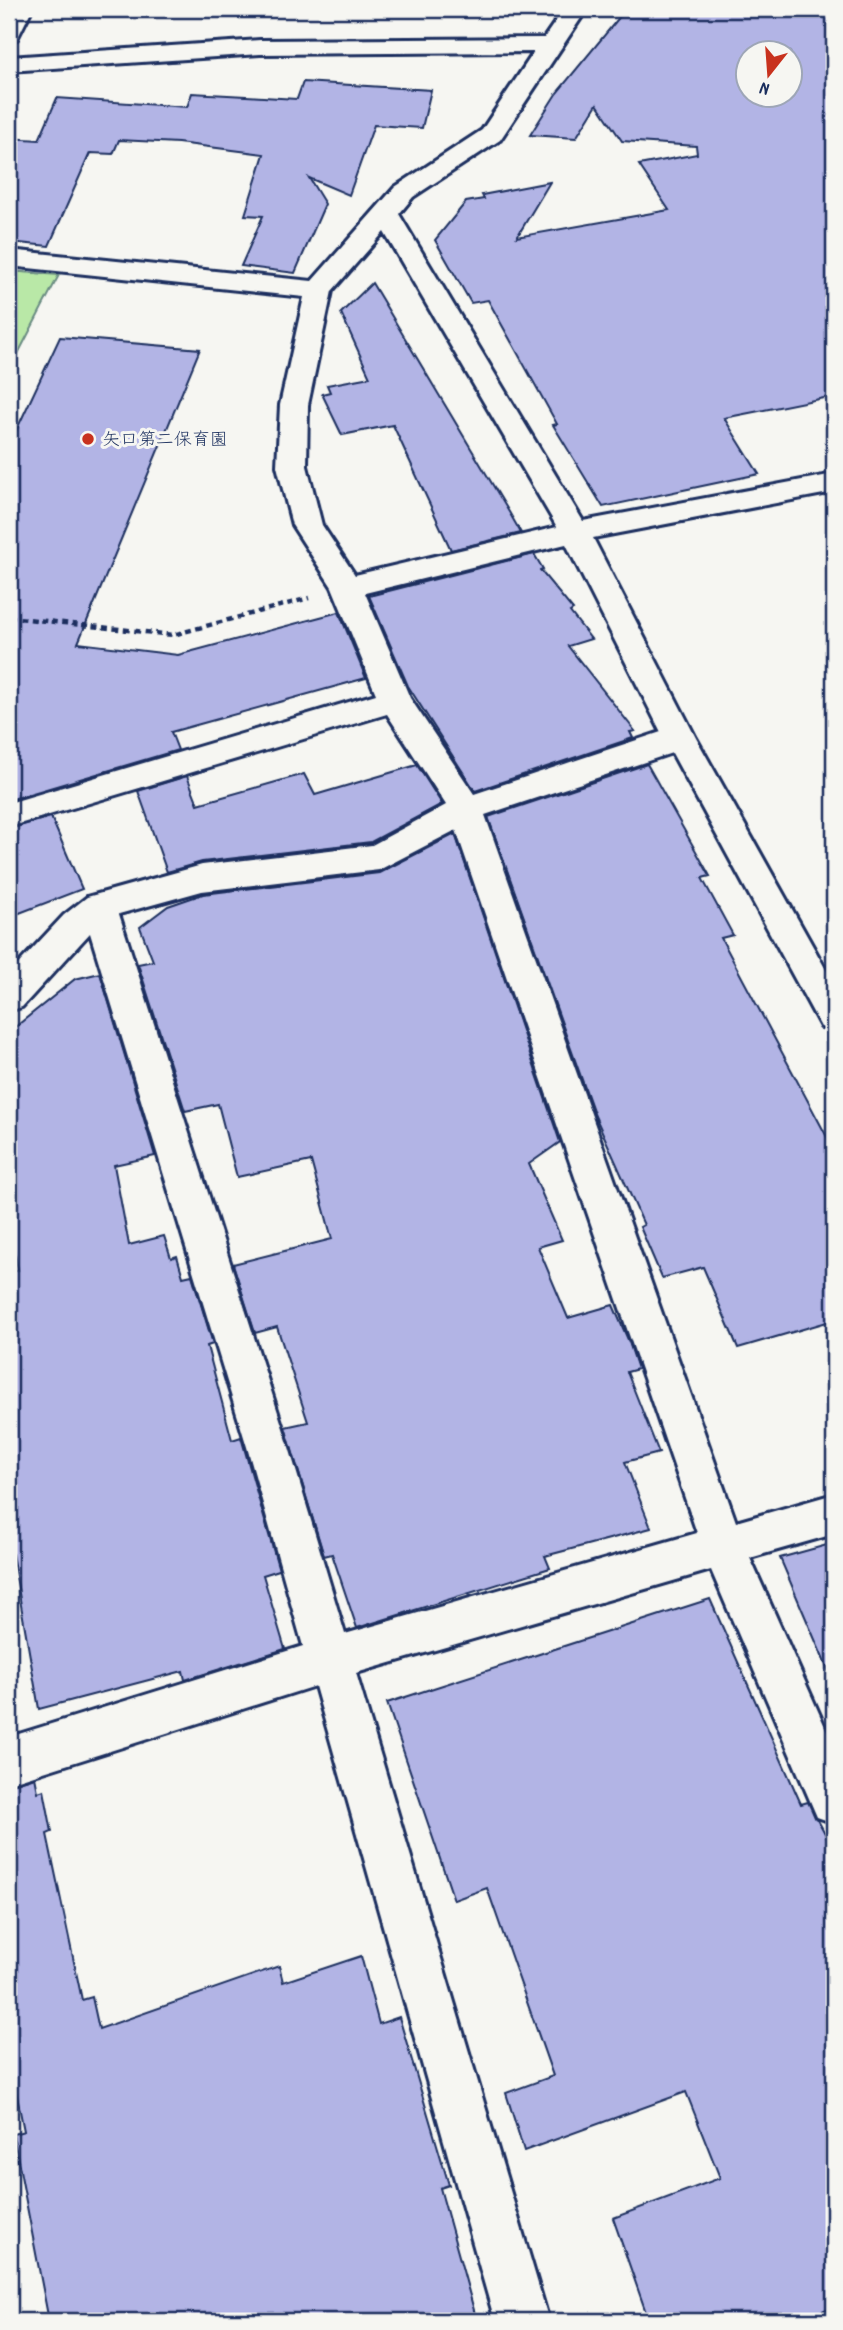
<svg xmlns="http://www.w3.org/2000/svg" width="843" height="2330" font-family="Dekko,'Klee One',sans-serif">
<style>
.green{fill:#b9e8a7;stroke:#6a8c82;stroke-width:2}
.building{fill:#b2b4e5;stroke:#1b2f5e;stroke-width:2;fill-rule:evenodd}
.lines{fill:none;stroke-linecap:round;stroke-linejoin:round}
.minor-casing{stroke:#1b2f5e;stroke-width:6}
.path{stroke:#1b2f5e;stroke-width:4.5;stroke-dasharray:6 4.5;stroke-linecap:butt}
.minor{fill:#f6f6f2;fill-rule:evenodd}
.poi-dot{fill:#c8321e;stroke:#f6f6f2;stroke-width:2.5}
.labels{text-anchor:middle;stroke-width:6;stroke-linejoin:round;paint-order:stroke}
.far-poi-label{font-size:18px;fill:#1b2f5e;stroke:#f6f6f2;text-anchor:start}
</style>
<rect width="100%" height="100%" fill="#f6f6f2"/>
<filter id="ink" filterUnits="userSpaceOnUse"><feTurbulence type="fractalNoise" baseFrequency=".0143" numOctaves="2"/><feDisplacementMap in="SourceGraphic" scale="14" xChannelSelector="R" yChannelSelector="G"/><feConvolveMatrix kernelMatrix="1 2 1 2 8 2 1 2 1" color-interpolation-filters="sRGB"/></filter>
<g filter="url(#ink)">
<polygon class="green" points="9,271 59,275 9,371"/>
<g class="building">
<path d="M626,9H834V396L724,418L759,474L603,507L553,425L557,424L488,300L471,303L435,240L466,202L484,199L482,195L550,182L517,237L669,210L639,165L697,154L696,146L622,141L597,104L576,138L530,135L556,94ZM748,52H790V94H748Z"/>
<polygon points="303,82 431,90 422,128 374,125 349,195 309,178 325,204 295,273 241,266 263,216 245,215 264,154 178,143 119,140 113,154 90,153 49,246 9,242 9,138 39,140 57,98 187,107 192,93 297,99"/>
<polygon points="372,283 509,512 521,533 451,550 393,425 342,435 322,394 330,392 327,385 370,377 341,313"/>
<polygon points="60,337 200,349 78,643 178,655 339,612 366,678 171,732 178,750 9,800 9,446"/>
<polygon points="534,554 543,569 540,570 573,610 570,612 591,639 568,646 635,731 630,732 633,738 475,791 408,686 369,596"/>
<polygon points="647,764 710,876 702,878 733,935 721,938 834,1150 834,1320 738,1348 703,1267 662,1278 640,1227 644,1225 595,1116 488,817"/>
<polygon points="417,765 442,804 371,842 202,862 167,872 138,791 187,776 198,804 304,774 315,795"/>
<polygon points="51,817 82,889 9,917 9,829"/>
<polygon points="455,834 560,1142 529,1164 562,1240 538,1247 568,1318 613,1305 629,1342 638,1369 627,1372 659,1453 625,1462 651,1528 545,1556 550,1568 357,1628 332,1554 324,1556 285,1427 308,1422 277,1327 255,1333 233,1264 332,1239 311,1161 237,1177 218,1104 185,1111 138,964 153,961 140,927 168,906 203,894 379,873"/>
<polygon points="100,973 155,1156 114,1165 129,1245 164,1236 171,1258 177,1256 183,1277 192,1275 213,1344 207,1346 232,1440 241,1437 279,1570 263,1575 285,1649 185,1680 183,1671 39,1709 9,1536 9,1273 18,1270 9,1220 9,1032 75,979"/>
<polygon points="834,1543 834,1684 780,1558"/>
<polygon points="710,1599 801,1804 808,1802 834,1850 834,2306 799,2321 649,2321 613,2218 720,2178 686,2092 524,2151 506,2093 553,2076 487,1888 454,1900 387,1703"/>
<polygon points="35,1777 38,1792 44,1790 52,1832 47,1834 82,2000 92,1997 99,2029 279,1966 283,1982 361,1956 379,2024 399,2017 449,2185 440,2188 477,2321 49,2321 13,2134 24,2131 9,2056 9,1785"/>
</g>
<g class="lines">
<g class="minor-casing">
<g id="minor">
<polygon points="9,9 32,9 17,39 9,41"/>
<path d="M564,9H587L500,140L413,197L399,214L583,521L834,474V492L593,538L696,738L834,984V1031L821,1027L672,753L485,815L736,1522L834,1494V1534L750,1558L834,1747V1823L817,1817L711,1570L356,1673L549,2321H495L315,1686L9,1783V1737L303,1646L247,1447L90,933L22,1007L9,1011V974L64,915L87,897L202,865L372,845L446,805L387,714L9,827V803L376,694L332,587L292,525L277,466L280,405L304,297L9,266V250L312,281L395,187L482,130L534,52L260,54L9,71V57L260,40L544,38ZM384,232L557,527L355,575L322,525L307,466L308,405L332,291ZM566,544L661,732L474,794L410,698L365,593ZM456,830L697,1533L345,1634L289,1447L119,914L202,891L379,870Z"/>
</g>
</g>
<polyline class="path" points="9,617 173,635 309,598"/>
<use href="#minor" class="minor"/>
</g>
</g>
<circle class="poi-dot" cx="88" cy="439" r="7"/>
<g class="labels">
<g class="far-poi-label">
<text x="102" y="445">矢口第二保育園</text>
</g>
</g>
<rect width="843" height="2330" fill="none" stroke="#f6f6f2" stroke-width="35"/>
<rect x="18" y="18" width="808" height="2295" fill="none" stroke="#1b2f5e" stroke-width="2.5" filter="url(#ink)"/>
<g transform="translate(769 74) rotate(197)"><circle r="33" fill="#f6f6f2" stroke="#9ea6b7" stroke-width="2"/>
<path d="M0-5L12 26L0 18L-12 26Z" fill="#c8321e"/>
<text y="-10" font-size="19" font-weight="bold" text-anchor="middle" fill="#1b2f5e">N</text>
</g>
</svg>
